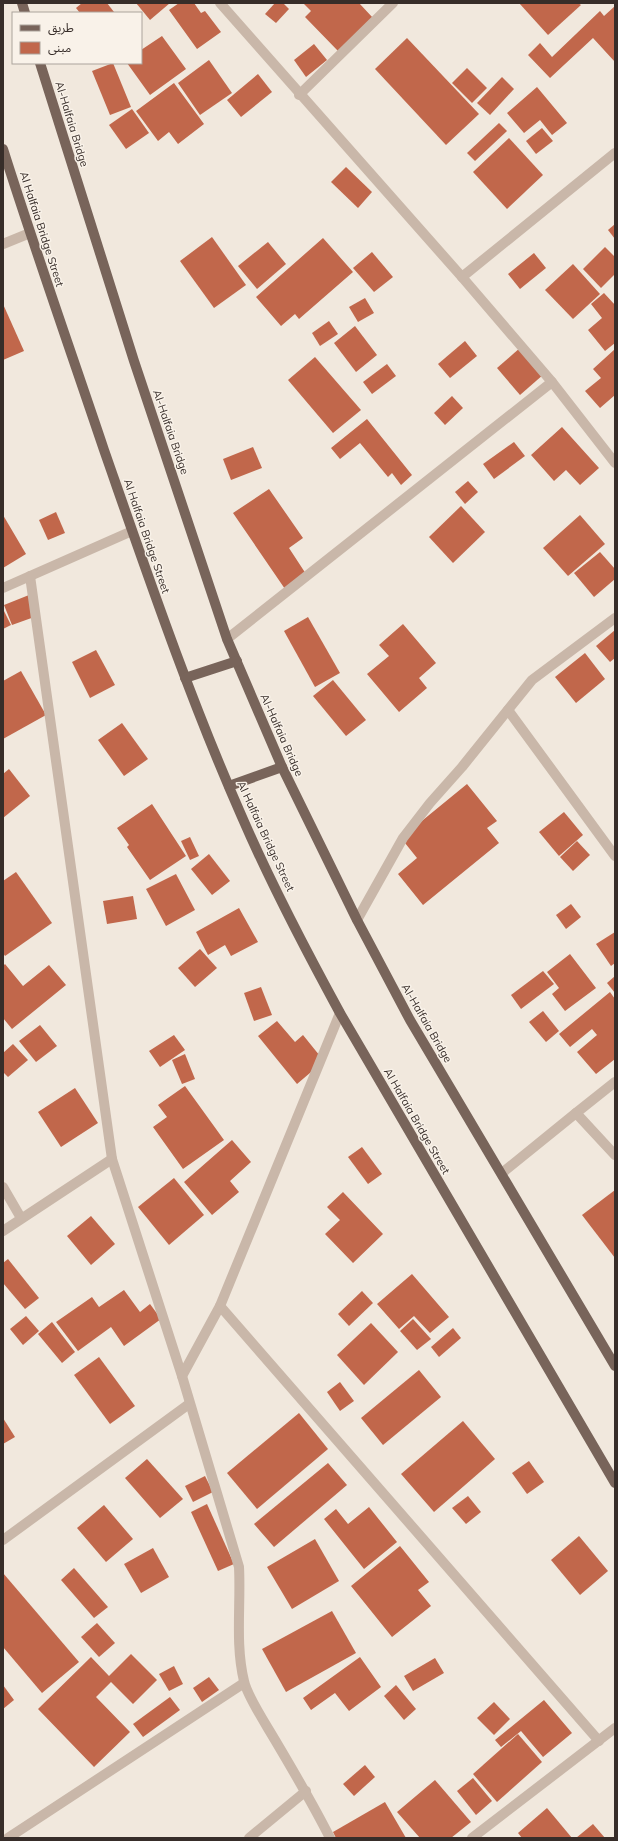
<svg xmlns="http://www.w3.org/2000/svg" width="618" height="1841" font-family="Mulish,'Noto Sans Arabic',sans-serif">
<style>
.building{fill:#c1674b}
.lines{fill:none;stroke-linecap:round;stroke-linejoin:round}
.minor{stroke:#c9b7a9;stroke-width:10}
.major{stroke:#78645a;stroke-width:10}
.labels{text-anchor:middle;stroke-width:3;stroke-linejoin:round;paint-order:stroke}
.street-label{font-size:11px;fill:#372d29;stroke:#f9f2e9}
</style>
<rect width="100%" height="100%" fill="#f1e8dd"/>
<g class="building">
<polygon points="82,3 107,3 114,12 80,13 76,8"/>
<polygon points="136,3 170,3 150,20"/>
<polygon points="179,3 194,3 201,13 205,11 221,32 197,49 169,10"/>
<polygon points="275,3 283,3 289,9 276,23 265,14"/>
<polygon points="303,3 359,3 373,18 338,51 305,17 311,11"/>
<polygon points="519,3 578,3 581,5 548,35"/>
<polygon points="615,6 615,62 593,38 550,78 528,55 540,43 552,57 600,11 604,16"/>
<polygon points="162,36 186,69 150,95 127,63 141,63 141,50"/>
<polygon points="407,38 479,114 446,145 375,69"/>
<polygon points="314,44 327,60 306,77 294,60"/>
<polygon points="209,60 232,93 200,115 178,83"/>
<polygon points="113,63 131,107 110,115 92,71"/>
<polygon points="467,68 487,88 472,103 452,83"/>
<polygon points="258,74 272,92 241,117 227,100"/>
<polygon points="502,77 514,89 490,115 477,103"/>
<polygon points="174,83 204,124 178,144 169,132 158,141 136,111"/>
<polygon points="537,87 567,123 552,135 540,120 524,133 507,113"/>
<polygon points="132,109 149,133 126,149 109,125"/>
<polygon points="499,123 507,131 475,161 467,153"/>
<polygon points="542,128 553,141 536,154 526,141"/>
<polygon points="509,138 543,175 507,209 473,172"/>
<polygon points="346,167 372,192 358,208 331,182"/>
<polygon points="615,224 615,239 608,230"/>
<polygon points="212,237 246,285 214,308 180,261"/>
<polygon points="323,238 353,272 299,319 295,314 281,326 256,297"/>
<polygon points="268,242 286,264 257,289 238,266"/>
<polygon points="605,247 615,257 615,274 601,288 583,269"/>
<polygon points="372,252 393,277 374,292 353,268"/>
<polygon points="534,253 546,268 520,289 508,274"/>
<polygon points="573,264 600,294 573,319 545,290"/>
<polygon points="604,293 615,305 615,343 605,351 588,330 602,318 591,304"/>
<polygon points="365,298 374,313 358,322 349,307"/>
<polygon points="3,304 24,351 3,360"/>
<polygon points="329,321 338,334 320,346 312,333"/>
<polygon points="355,326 377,355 356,372 334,343"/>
<polygon points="465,341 477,356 450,378 438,364"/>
<polygon points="521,347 544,374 520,395 497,368"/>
<polygon points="615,349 615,395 600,408 585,391 601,378 593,369"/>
<polygon points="315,357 361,410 333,433 288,380"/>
<polygon points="387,364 396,376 372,394 363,382"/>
<polygon points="452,396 463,408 445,425 434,413"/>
<polygon points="367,419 412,475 401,485 392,473 388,477 360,443 340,459 331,448"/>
<polygon points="562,427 599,468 580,485 566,470 554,481 531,455"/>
<polygon points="514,442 525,456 494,479 483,464"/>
<polygon points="253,447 262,468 231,480 223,459"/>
<polygon points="468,481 478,492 465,504 455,492"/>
<polygon points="269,489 303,538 289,548 306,574 285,589 233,513"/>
<polygon points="461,506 485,532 453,563 429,537"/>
<polygon points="56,512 65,533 48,540 39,520"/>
<polygon points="3,515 26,554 3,568"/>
<polygon points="580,515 605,544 568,576 543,548"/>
<polygon points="600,552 615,569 615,579 594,597 574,573"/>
<polygon points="29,595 37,616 12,625 4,605"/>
<polygon points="3,609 11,625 3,629"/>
<polygon points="308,617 340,673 315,687 284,631"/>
<polygon points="403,624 436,663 419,678 427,688 399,712 367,674 389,656 379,645"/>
<polygon points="615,630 615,658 610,662 596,646"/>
<polygon points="96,650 115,685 90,698 72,662"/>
<polygon points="585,653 605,679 576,703 555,677"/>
<polygon points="21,671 46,715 3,739 3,681"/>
<polygon points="333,680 366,720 346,736 313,696"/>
<polygon points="122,723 148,759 124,776 98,740"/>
<polygon points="9,769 30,796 3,818 3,774"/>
<polygon points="467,784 497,821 487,828 499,843 423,905 398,874 417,858 401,838"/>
<polygon points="152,804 186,856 150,880 127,847 129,845 117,828"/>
<polygon points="564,812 583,835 559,856 539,832"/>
<polygon points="190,837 199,856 190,860 181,841"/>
<polygon points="577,841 590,855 573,871 560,857"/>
<polygon points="209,854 230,881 212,895 191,869"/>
<polygon points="16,872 52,923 5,956 3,953 3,881"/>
<polygon points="176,874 195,910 166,926 146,889"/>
<polygon points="133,896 137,919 107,924 103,901"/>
<polygon points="571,904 581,917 566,929 556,915"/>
<polygon points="239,908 258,942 231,956 225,945 208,955 196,932"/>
<polygon points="615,932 615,963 611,966 596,944"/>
<polygon points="200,949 217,968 195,987 178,968"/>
<polygon points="570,954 596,988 565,1011 552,994 559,988 547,972"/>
<polygon points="5,964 23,986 49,965 66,985 12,1029 3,1018 3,966"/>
<polygon points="543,971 554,984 521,1009 511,995"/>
<polygon points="615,976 615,993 607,983"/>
<polygon points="261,987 272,1015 254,1021 244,993"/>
<polygon points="610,992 615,999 615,1059 596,1074 577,1052 597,1035 592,1029 570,1047 559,1034"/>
<polygon points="543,1011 559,1031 546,1042 529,1022"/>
<polygon points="277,1021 295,1042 303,1035 324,1061 297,1084 258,1036"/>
<polygon points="40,1025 57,1046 36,1062 19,1041"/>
<polygon points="174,1035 185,1050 160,1067 149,1051"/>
<polygon points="13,1044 28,1060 8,1077 3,1072 3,1053"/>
<polygon points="185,1054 195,1079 182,1084 172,1060"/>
<polygon points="185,1086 224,1140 183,1169 153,1127 167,1117 158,1105"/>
<polygon points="75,1088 98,1123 61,1147 38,1112"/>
<polygon points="232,1140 251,1162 230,1181 239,1192 212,1215 184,1182"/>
<polygon points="362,1147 382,1174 368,1184 348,1157"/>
<polygon points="174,1178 204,1215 169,1245 138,1207"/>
<polygon points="615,1190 615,1258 582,1215"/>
<polygon points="343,1192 383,1234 353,1263 325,1234 340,1220 327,1207"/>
<polygon points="91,1216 115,1244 91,1265 67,1236"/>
<polygon points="8,1259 39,1298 25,1309 3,1283 3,1263"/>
<polygon points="412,1274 449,1317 430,1333 414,1316 399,1329 377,1304"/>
<polygon points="124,1290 140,1312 150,1304 161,1319 124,1346 111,1327 78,1351 56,1322 92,1297 99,1307"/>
<polygon points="362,1291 373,1303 349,1326 338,1314"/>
<polygon points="26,1316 39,1331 23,1345 10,1329"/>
<polygon points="413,1319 431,1339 417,1350 400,1331"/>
<polygon points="52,1322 75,1352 62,1363 38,1334"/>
<polygon points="371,1323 398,1352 364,1385 337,1355"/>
<polygon points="453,1328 461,1338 439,1357 431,1347"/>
<polygon points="99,1357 135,1406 110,1424 74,1375"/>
<polygon points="419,1370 441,1397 383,1445 361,1418"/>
<polygon points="340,1382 354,1401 340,1411 327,1392"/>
<polygon points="299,1413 328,1449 257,1509 227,1473"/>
<polygon points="3,1418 15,1437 3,1444"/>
<polygon points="463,1421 495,1459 434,1512 401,1474"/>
<polygon points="147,1459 183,1499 160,1518 125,1478"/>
<polygon points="529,1461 544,1482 527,1494 512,1473"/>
<polygon points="328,1463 347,1485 274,1547 254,1524"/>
<polygon points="205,1476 213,1492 193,1502 185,1486"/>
<polygon points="468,1496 481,1512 466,1524 452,1508"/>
<polygon points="207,1504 234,1564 218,1571 191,1512"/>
<polygon points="104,1505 133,1539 106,1562 77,1528"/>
<polygon points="369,1507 397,1542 364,1569 324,1519 336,1509 348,1524"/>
<polygon points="579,1536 608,1571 580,1595 551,1560"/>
<polygon points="315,1539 339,1581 292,1609 267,1567"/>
<polygon points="400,1546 429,1582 418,1590 431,1606 392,1637 351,1586"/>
<polygon points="153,1548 169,1577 141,1593 124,1564"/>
<polygon points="74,1568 108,1607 94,1618 61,1580"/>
<polygon points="3,1573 79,1662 42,1693 3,1647"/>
<polygon points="332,1611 356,1653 286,1692 262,1649"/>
<polygon points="97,1623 115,1643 99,1657 81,1637"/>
<polygon points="131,1654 157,1680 133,1704 111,1682 96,1697 130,1732 94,1767 38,1709 91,1657 109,1676"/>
<polygon points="360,1657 381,1687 349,1711 335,1693 311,1710 303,1698"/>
<polygon points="435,1658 444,1673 413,1691 404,1676"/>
<polygon points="174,1666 183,1684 169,1691 159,1674"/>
<polygon points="209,1677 219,1690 202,1702 193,1688"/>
<polygon points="3,1685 14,1700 3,1709"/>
<polygon points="396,1685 416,1709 404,1720 384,1696"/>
<polygon points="170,1697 180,1710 143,1737 133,1724"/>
<polygon points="544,1700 572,1733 543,1757 521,1731 501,1747 495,1740"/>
<polygon points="494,1702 510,1719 494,1735 477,1718"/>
<polygon points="518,1734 542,1762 497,1802 473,1774"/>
<polygon points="365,1765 375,1777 354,1796 343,1784"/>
<polygon points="473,1778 492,1801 476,1815 457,1791"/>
<polygon points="435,1780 471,1822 451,1838 420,1838 397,1812"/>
<polygon points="385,1802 406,1838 336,1838 333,1832"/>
<polygon points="547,1808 572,1838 522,1838 518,1833"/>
<polygon points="593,1824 605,1838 576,1838"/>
</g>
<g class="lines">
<g class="minor">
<polyline points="220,3 462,277 552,382 615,463"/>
<polyline points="299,95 393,3"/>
<polyline points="3,244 30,233"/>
<polyline points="462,277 615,153"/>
<path d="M30,576L112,1159L182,1376L239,1567C241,1604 235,1644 244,1681C247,1696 267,1726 275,1740C294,1772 313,1804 330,1838"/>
<polyline points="3,588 132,531"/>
<polyline points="227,639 552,382"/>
<polyline points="508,710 615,856"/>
<polyline points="357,920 403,838 430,803 462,767 532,680 615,618"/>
<polyline points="576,1113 615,1082"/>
<polyline points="502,1173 576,1113 615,1155"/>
<polyline points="3,1187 21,1218"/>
<polyline points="3,1231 112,1159"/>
<polyline points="220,1306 599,1741"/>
<polyline points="182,1376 220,1306 340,1013"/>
<polyline points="3,1540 189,1404"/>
<polyline points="8,1838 244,1683"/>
<polyline points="249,1838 306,1791"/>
<polyline points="472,1838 615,1728"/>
</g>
<g class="major">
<polyline points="22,3 25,13"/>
<polyline points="40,63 134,361 227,639 282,767 357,920 410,1020 615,1366"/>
<path d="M3,149C35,250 70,349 104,450C147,573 189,697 242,817C271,884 305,949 340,1013L615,1483"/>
<polyline points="185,678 237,661"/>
<polyline points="229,786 282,767"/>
</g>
</g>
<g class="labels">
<g class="street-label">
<text transform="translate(72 124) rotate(73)" y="4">Al-Halfaia Bridge</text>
<text transform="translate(42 229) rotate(72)" y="4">Al Halfaia Bridge Street</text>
<text transform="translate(171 432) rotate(71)" y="4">Al-Halfaia Bridge</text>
<text transform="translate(147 536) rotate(71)" y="4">Al Halfaia Bridge Street</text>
<text transform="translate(282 735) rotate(66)" y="4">Al-Halfaia Bridge</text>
<text transform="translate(266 836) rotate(65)" y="4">Al Halfaia Bridge Street</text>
<text transform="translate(427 1023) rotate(60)" y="4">Al-Halfaia Bridge</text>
<text transform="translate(417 1121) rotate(60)" y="4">Al Halfaia Bridge Street</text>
</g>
</g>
<rect width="618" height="1841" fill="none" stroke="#372d29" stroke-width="8"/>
<rect x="12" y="12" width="130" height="52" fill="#f9f2e9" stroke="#aba39c"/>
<rect x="20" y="25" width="20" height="6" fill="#78645a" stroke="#aba39c"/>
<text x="48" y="32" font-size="12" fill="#372d29">طريق</text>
<rect x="20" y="42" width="20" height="12" fill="#c1674b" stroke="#aba39c"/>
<text x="48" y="52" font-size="12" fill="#372d29">مبنى</text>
</svg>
